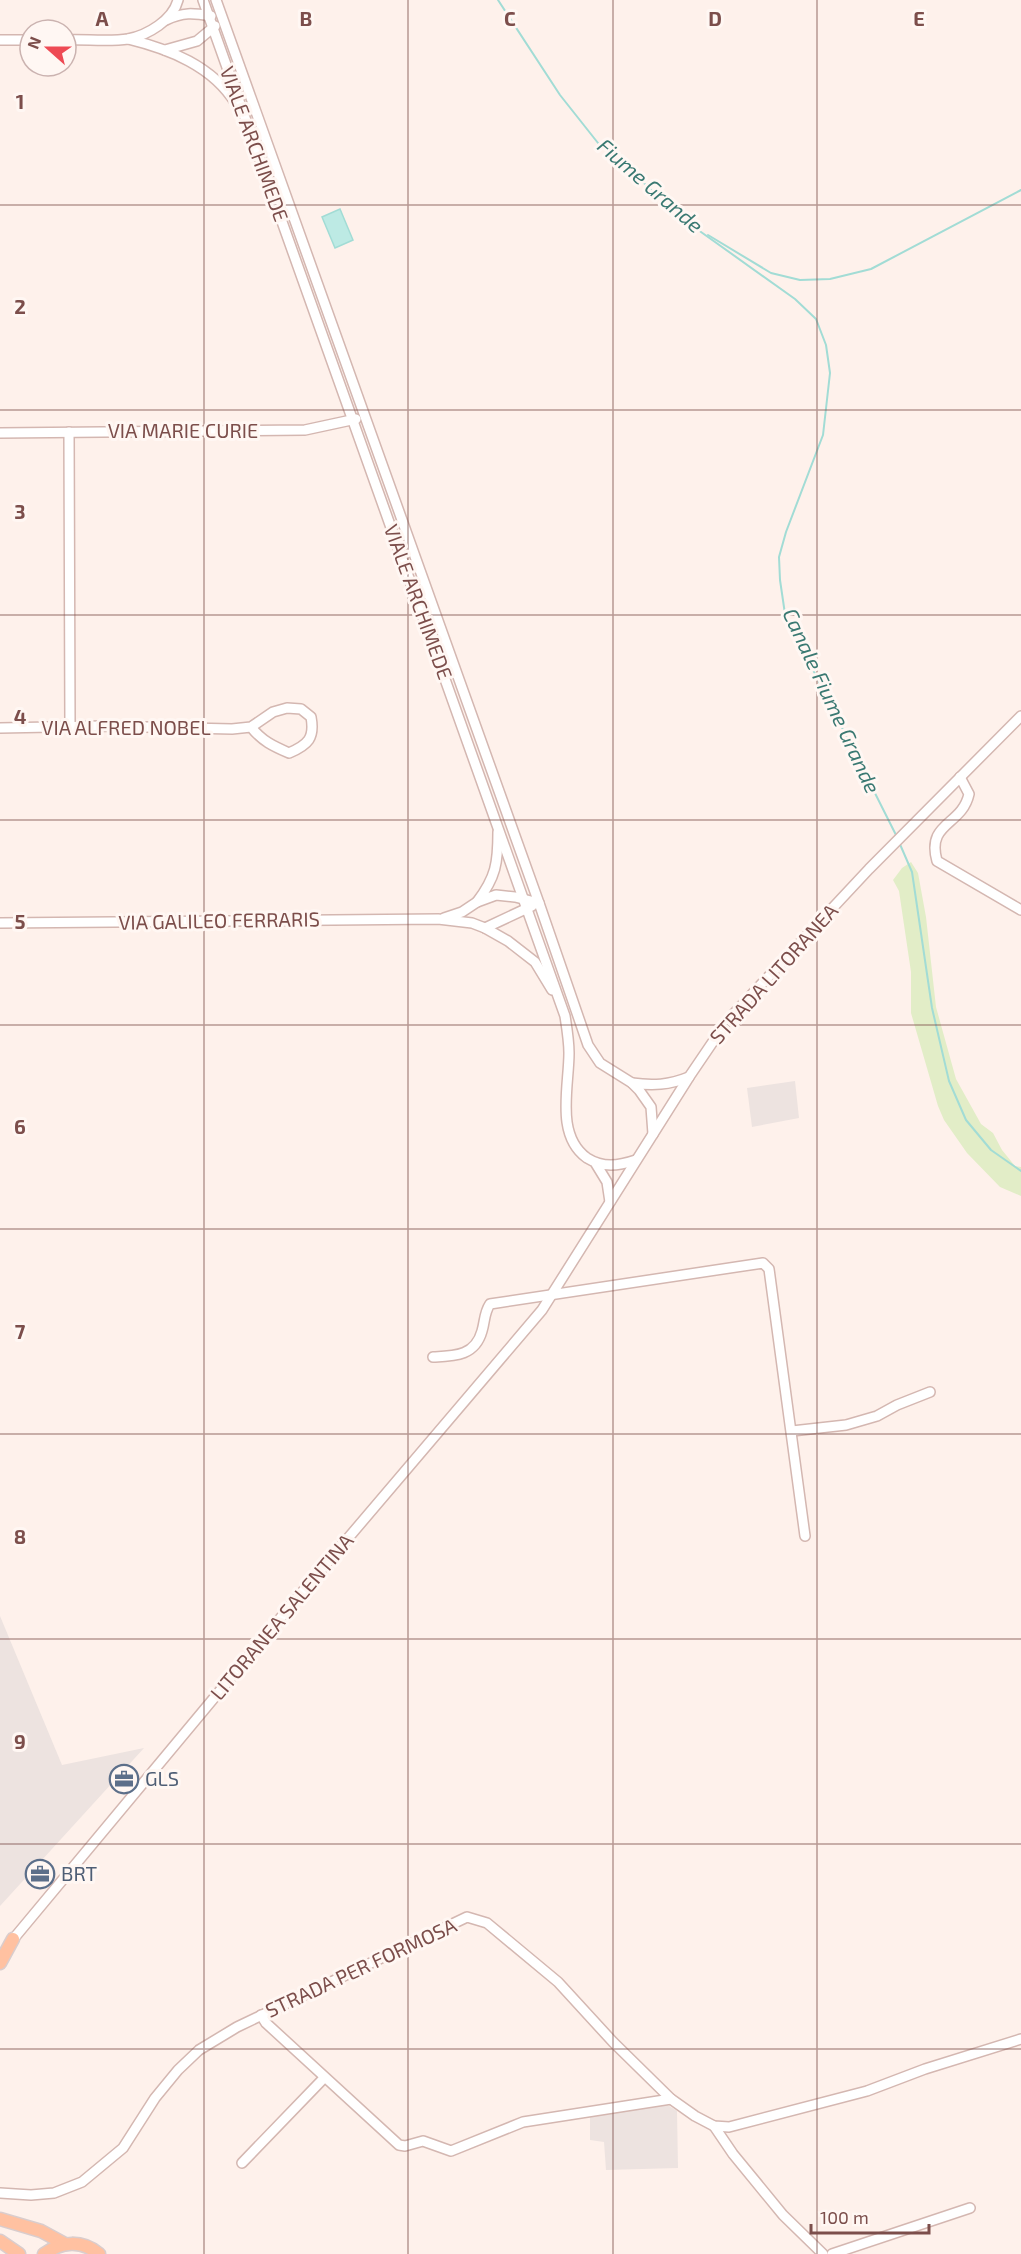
<svg xmlns="http://www.w3.org/2000/svg" width="1021" height="2254" font-family="'Exo 2',sans-serif">
<style>
.industrial{fill:#ede3e0}
.green{fill:#e2edc7}
.water{fill:#bdeae4;stroke:#a2dcd5;stroke-width:1.5}
.lines{fill:none;stroke-linecap:round;stroke-linejoin:round}
.stream{stroke:#a2dcd5;stroke-width:2}
.minor-casing{stroke:#d4b7b1;stroke-width:12}
.major-casing{stroke:#dacdcd;stroke-width:15}
.minor{stroke:#fff;stroke-width:9}
.major{stroke:#ffc1a1;stroke-width:12}
.grid{fill:none;stroke:#7c4e4b;stroke-width:1.5;stroke-opacity:0.55}
.labels{text-anchor:middle;stroke-width:6;stroke-linejoin:round;paint-order:stroke}
.street-label{font-size:20px;fill:#7c4e4b;stroke:#fff7f3}
.service-label{font-size:20px;fill:#4e5e75;stroke:#fff7f3;text-anchor:start}
.water-label{font-size:21px;font-style:italic;fill:#3a7972;stroke:#fff7f3}
.grid-label{font-size:20px;text-anchor:middle;font-weight:bold;fill:#7c4e4b;stroke:#fff7f3;stroke-width:6;stroke-linejoin:round;paint-order:stroke}
</style>
<rect width="100%" height="100%" fill="#fef1eb"/>
<g class="industrial">
<polygon points="795,1081 799,1118 752,1127 747,1088"/>
<polygon points="0,1616 62,1765 144,1748 0,1906"/>
<polygon points="666,2104 677,2111 678,2168 606,2170 604,2142 590,2140 590,2116"/>
</g>
<polygon class="green" points="911,862 918,873 926,917 936,1007 956,1079 981,1124 993,1133 1002,1150 1015,1166 1021,1167 1021,1196 1000,1187 967,1153 944,1120 938,1106 911,1013 911,972 899,891 893,880 902,868"/>
<polygon class="water" points="340,209 353,240 335,248 322,217"/>
<g class="lines">
<g class="stream">
<polyline points="498,0 560,95 598,143 693,226"/>
<polyline points="694,227 795,299 816,319 826,345 830,373 823,435 786,532 779,557 780,580 785,614 897,837"/>
<polyline points="708,235 771,273 800,280 830,279 871,269 1021,190"/>
<polyline points="899,842 912,872 932,1008 949,1081 966,1120 991,1150 1021,1171"/>
</g>
<g class="minor-casing">
<g id="minor">
<path d="M203,0L565,1016C567,1029 569,1041 569,1053C569,1087 555,1135 587,1158C603,1168 618,1166 636,1160"/>
<polyline points="216,0 539,903 588,1045 600,1063 632,1083 639,1090 651,1107 653,1134"/>
<path d="M166,20C183,12 193,13 211,16"/>
<path d="M128,39C169,49 213,66 236,104"/>
<polyline points="0,40 30,40"/>
<path d="M66,40C84,39 110,42 128,39C148,35 173,20 178,0"/>
<polyline points="165,50 197,41 215,26"/>
<polyline points="69,432 70,726"/>
<polyline points="0,433 305,430 356,419"/>
<path d="M0,728L102,726L232,729L251,727L273,712L287,708L301,709L311,717C315,738 308,745 289,753C273,746 262,741 251,727"/>
<path d="M960,777L969,794C962,826 926,822 937,861L1021,910"/>
<path d="M477,902C496,877 498,863 498,832"/>
<polyline points="444,918 462,912 477,902 496,895 515,897 539,903"/>
<polyline points="0,923 438,919 472,923 485,928 508,941 535,962 552,990"/>
<polyline points="485,928 532,906"/>
<path d="M632,1083C653,1086 669,1085 689,1077"/>
<polyline points="596,1164 607,1182 610,1202"/>
<path d="M433,1357C455,1356 475,1356 482,1331C485,1321 484,1313 490,1304L763,1263L769,1269L805,1536"/>
<polyline points="792,1431 846,1425 877,1416 897,1405 930,1392"/>
<polyline points="10,1943 298,1597 542,1310 689,1077 727,1021 869,869 1021,716"/>
<polyline points="261,2015 266,2023 399,2145 405,2146 423,2141 451,2151 523,2122 671,2099"/>
<polyline points="714,2126 733,2154 783,2215 823,2254"/>
<polyline points="242,2163 324,2078"/>
<polyline points="0,2193 31,2195 54,2193 82,2182 123,2148 155,2098 178,2070 199,2050 237,2027 467,1917 487,1923 558,1982 613,2042 671,2099 695,2116 714,2126 729,2127 867,2091 925,2069 1021,2039"/>
<polyline points="832,2254 970,2208"/>
</g>
</g>
<g class="major-casing">
<g id="major">
<polyline points="0,1963 13,1939"/>
<polyline points="0,2219 41,2231 65,2244"/>
<polyline points="0,2241 19,2254"/>
<path d="M44,2254C62,2241 82,2240 99,2254"/>
</g>
</g>
<use href="#minor" class="minor"/>
<use href="#major" class="major"/>
</g>
<path class="grid" d="M204,0V2254M408,0V2254M613,0V2254M817,0V2254M0,205H1021M0,410H1021M0,615H1021M0,820H1021M0,1025H1021M0,1229H1021M0,1434H1021M0,1639H1021M0,1844H1021M0,2049H1021"/>
<defs>
<g id="office-ring" transform="scale(1.5)"><circle r="9.5" fill="#fff7f3" stroke="#5c6f8a" stroke-width="1.5"/><path d="M-6-3h4V-5.5h4V-3h4V5H-6ZM-1-4.5V-3h2v-1.5ZM-6 0V1H6V0Z" fill="#5c6f8a"/></g>
</defs>
<g fill-rule="evenodd">
<use href="#office-ring" x="124" y="1779"/>
<use href="#office-ring" x="40" y="1874"/>
</g>
<g class="labels">
<g class="street-label">
<text transform="translate(254 144) rotate(70)" y="7">VIALE ARCHIMEDE</text>
<text x="183" y="438">VIA MARIE CURIE</text>
<text transform="translate(418 602) rotate(70)" y="7">VIALE ARCHIMEDE</text>
<text x="126" y="735">VIA ALFRED NOBEL</text>
<text transform="translate(219 921) rotate(-1)" y="7">VIA GALILEO FERRARIS</text>
<text transform="translate(774 974) rotate(-48)" y="7">STRADA LITORANEA</text>
<text transform="translate(282 1617) rotate(-50)" y="7">LITORANEA SALENTINA</text>
<text transform="translate(361 1968) rotate(-25)" y="7">STRADA PER FORMOSA</text>
</g>
<g class="service-label">
<text x="145" y="1786">GLS</text>
<text x="61" y="1881">BRT</text>
</g>
<g class="water-label">
<text transform="translate(650 186) rotate(41)" y="7">Fiume Grande</text>
<text transform="translate(831 701) rotate(65)" y="7">Canale Fiume Grande</text>
</g>
</g>
<g class="grid-label">
<text x="102" y="26">A</text>
<text x="306" y="26">B</text>
<text x="510" y="26">C</text>
<text x="715" y="26">D</text>
<text x="919" y="26">E</text>
<text x="20" y="109">1</text>
<text x="20" y="314">2</text>
<text x="20" y="519">3</text>
<text x="20" y="724">4</text>
<text x="20" y="929">5</text>
<text x="20" y="1134">6</text>
<text x="20" y="1339">7</text>
<text x="20" y="1544">8</text>
<text x="20" y="1749">9</text>
</g>
<g transform="translate(48 48) rotate(291)"><circle r="28" fill="#fff7f3" stroke="#cbb3b0" stroke-width="1.5"/>
<path d="M0-4.5L10 22L0 15L-10 22Z" fill="#ee4a54"/>
<text y="-9" font-size="16" font-weight="bold" text-anchor="middle" fill="#7c4e4b">N</text>
</g>
<path d="M811 2224v9h118v-9" fill="none" stroke="#7c4e4b" stroke-width="3"/>
<text x="820" y="2224" font-size="18" fill="#7c4e4b" stroke="#fff7f3" stroke-width="4.5" paint-order="stroke">100 m</text>
</svg>
